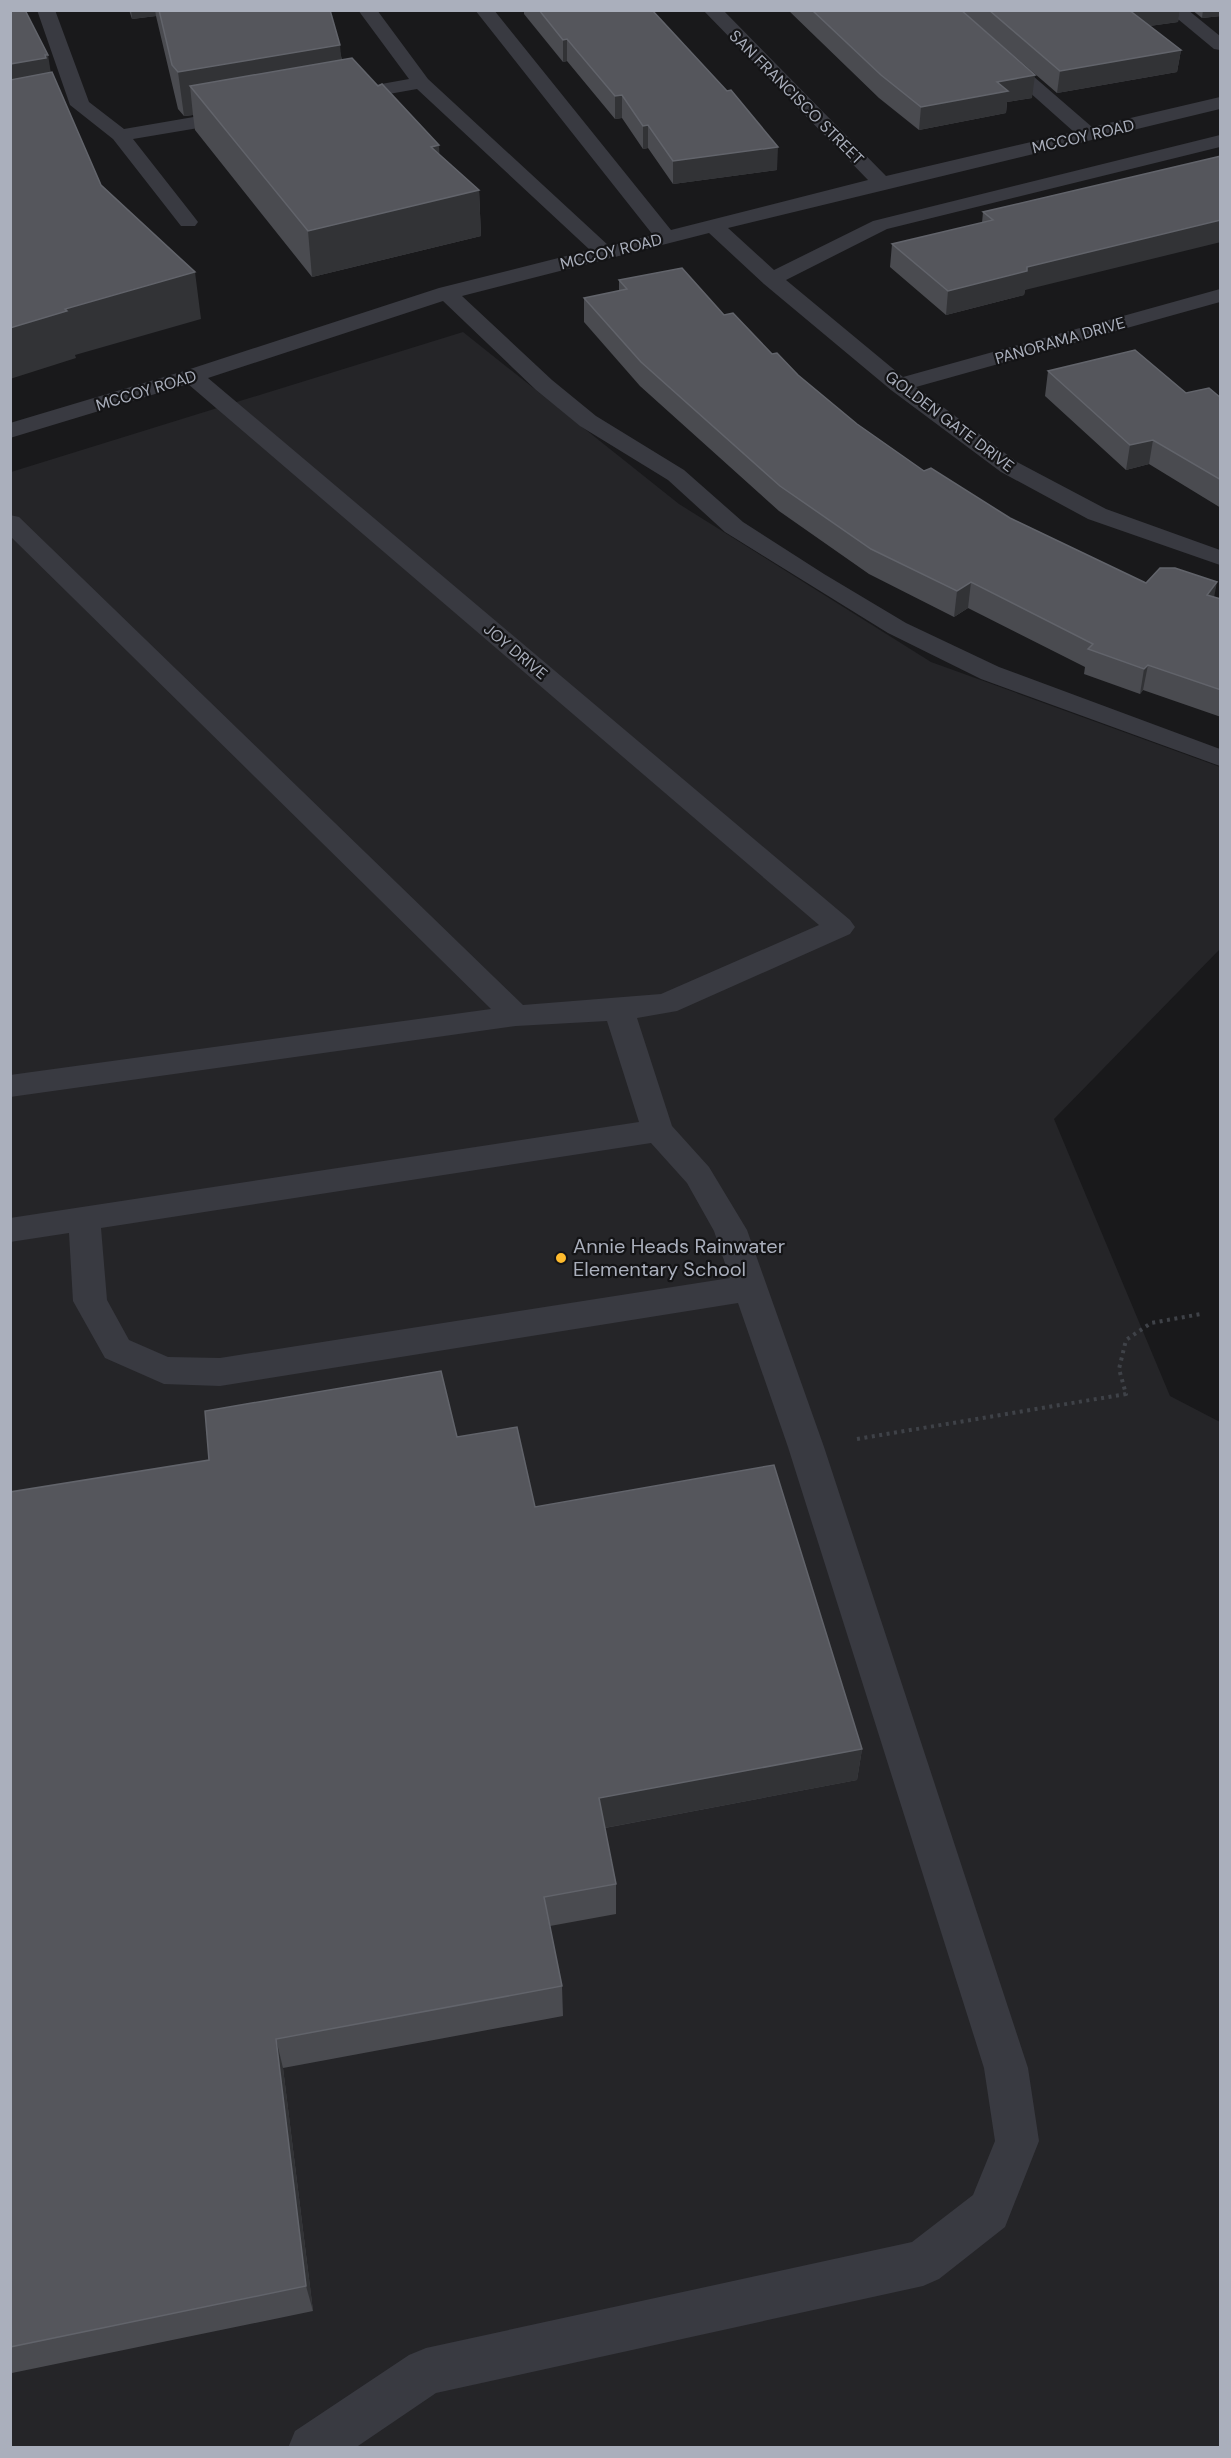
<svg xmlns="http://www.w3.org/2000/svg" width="1231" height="2458" font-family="'DM Sans',sans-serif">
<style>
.built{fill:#252528}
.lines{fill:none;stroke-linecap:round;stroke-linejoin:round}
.path{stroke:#3f4248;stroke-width:4;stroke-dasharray:3 4.5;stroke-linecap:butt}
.minor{fill:#393a41;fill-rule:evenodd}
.wall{fill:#4a4b50}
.shaded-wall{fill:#323336}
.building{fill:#55565c;stroke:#62646b;stroke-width:1.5}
.poi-dot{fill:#ffbb2d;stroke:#141416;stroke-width:2}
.labels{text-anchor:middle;stroke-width:4.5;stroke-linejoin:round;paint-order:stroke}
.far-street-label{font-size:16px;fill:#aaafbc;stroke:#141416}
.poi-label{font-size:20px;fill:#aaafbc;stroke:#141416;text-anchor:start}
</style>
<rect width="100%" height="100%" fill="#19191b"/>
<polygon class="built" points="463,332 679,504 931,662 1220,767 1220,949 1054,1119 1170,1396 1220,1422 1220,2447 11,2448 11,472"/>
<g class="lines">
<polyline class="path" points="857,1439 1126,1394 1119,1369 1126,1340 1151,1323 1201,1314"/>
<g class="minor">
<polygon points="37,10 55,10 89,102 124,129 240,109 247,111 250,115 240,121 133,139 195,218 198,222 195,226 181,226 113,139 70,105"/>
<path d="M358,10H377L428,79L609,246L653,235L475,10H494L671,230L868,180L703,10H723L886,176L1074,132L937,10H957L1092,127L1220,97V109L728,228L774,270L873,221L1220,135V147L887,229L786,280L903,377L1220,289V302L916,387L1017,462L1106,509L1220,550V565L1088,519L1001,472L891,390L764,284L709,233L462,296L552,380L596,416L684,470L743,522L824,574L906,623L999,667L1220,749V766L981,679L888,633L725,532L668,480L580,426L536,390L443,301L208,378L850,920L855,927L850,934L677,1011L637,1018L672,1126L709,1167L747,1230L824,1447L1028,2068L1039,2141L1005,2227L939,2279L923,2286L436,2393L355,2448H288L295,2431L409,2355L426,2348L912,2242L973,2195L995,2141L984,2068L788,1447L738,1303L220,1386L164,1384L105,1358L73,1301L69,1233L10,1242V1218L639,1122L607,1021L516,1026L10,1097V1075L491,1009L10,536V515L19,517L523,1005L661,994L819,925L188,384L10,438V423L184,371L439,288L590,250L417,89L344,102L337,100L335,96L337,92L409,79ZM651,1143L687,1183L714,1231L730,1278L220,1358L168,1357L129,1340L107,1300L101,1228Z"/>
<polygon points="1167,10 1188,10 1220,36 1220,50 1214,49"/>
</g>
</g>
<g class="wall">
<polygon points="129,10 330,10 342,60 378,86 439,145 439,155 479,190 481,236 312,277 195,130 193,115 184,116 178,109 156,16 132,19"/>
<polygon points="524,10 652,10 777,170 673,184 648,148 643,149 622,118 615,119 567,61 563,62 524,14"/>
<polygon points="788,10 961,10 1032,98 1007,102 1006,113 919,130 879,98"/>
<polygon points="961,10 1180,10 1178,22 1149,26 1181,50 1177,72 1057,93"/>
<polygon points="1192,10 1221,10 1221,16 1202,18"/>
<polygon points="1221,156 1025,290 1024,295 946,315 890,267 892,244 982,223 983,212"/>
<polygon points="619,280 724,315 857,424 924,471 1010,518 1146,583 1221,599 1221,717 1143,690 1140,694 1084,674 1085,667 968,608 954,617 869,574 779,511 640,386 584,322 584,298 619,291"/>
<polygon points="1048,371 1186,393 1221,398 1221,508 1149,464 1126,470 1045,396"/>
<polygon points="457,1437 535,1507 862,1749 857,1780 605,1828 616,1884 616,1914 550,1926 562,1986 563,2016 283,2068 313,2311 12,2373 10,2370 10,1492"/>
</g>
<g class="shaded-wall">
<polygon points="131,10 155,10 156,16 132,19"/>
<polygon points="1125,10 1180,10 1178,22 1122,30"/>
<polygon points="1203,10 1221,10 1221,16 1202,18"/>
<polygon points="567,39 567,61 563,62 563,40"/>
<polygon points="340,45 344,88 190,86 193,115 184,116 178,72"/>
<polygon points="1181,50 1177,72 1057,93 1060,71"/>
<polygon points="48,55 55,98 10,110 10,64"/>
<polygon points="1035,75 1032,98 1007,102 1006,113 919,130 921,107 997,82"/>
<polygon points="622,95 622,118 615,119 615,96"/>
<polygon points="648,125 648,148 643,149 643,126"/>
<polygon points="439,145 441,190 431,147"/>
<polygon points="778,147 777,170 673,184 673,161"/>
<polygon points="479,190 481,236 312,277 308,231"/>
<polygon points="1221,220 1221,242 1025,290 1024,295 946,315 948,291 1027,267"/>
<polygon points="195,272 201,319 75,355 76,358 10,379 10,328 65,309"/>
<polygon points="1153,440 1149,464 1126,470 1130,445"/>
<polygon points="971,582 968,608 954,617 957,591"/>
<polygon points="1217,582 1212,608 1207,595"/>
<polygon points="1148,665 1143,690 1140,694 1144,669"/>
<polygon points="862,1749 857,1780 599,1829 599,1798"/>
<polygon points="276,2039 283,2068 313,2311 306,2286"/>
</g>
<g class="building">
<polygon points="10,10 25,10 48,55 45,55 46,58 10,64"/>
<polygon points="159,10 330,10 340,45 178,72 172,65"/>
<polygon points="539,10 652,10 727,91 731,90 778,147 673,161 648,125 643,126 622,95 615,96 567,39 563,40"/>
<polygon points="812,10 961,10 1035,75 997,82 1008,91 921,107 881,75"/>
<polygon points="989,10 1129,10 1181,50 1060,71"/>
<polygon points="352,58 378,86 382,84 439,145 431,147 479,190 308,231 190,86"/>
<polygon points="52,72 101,185 195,272 65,309 67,311 10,328 10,80"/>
<polygon points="1221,156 1221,220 1027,267 1027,271 948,291 892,244 993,220 983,212"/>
<polygon points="682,268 724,315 733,313 772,354 777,353 798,375 857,424 924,471 931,468 1010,518 1146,583 1160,568 1175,568 1217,582 1207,595 1221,599 1221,690 1148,665 1144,669 1088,649 1093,644 971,582 957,591 871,549 780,486 641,362 584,298 627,289 619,280"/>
<polygon points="1135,350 1186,393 1209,388 1221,398 1221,480 1153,440 1130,445 1048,371"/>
<polygon points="441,1371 457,1437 517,1427 535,1507 774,1465 862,1749 599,1798 616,1884 544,1897 562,1986 276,2039 306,2286 10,2347 10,1492 209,1460 205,1411"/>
</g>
<circle class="poi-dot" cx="561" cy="1258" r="6"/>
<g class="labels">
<g class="far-street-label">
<text transform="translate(797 97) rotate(45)" y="6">SAN FRANCISCO STREET</text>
<text transform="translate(1083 136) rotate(-13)" y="6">MCCOY ROAD</text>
<text transform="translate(611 251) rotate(-14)" y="6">MCCOY ROAD</text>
<text transform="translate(1060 340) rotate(-16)" y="6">PANORAMA DRIVE</text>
<text transform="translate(146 390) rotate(-17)" y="6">MCCOY ROAD</text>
<text transform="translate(950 421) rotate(37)" y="6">GOLDEN GATE DRIVE</text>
<text transform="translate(516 651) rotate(40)" y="6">JOY DRIVE</text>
</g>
<g class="poi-label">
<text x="573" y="1253">Annie Heads Rainwater<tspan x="573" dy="23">Elementary School</tspan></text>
</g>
</g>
<rect width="1231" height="2458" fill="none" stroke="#aaafbc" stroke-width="24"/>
</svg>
